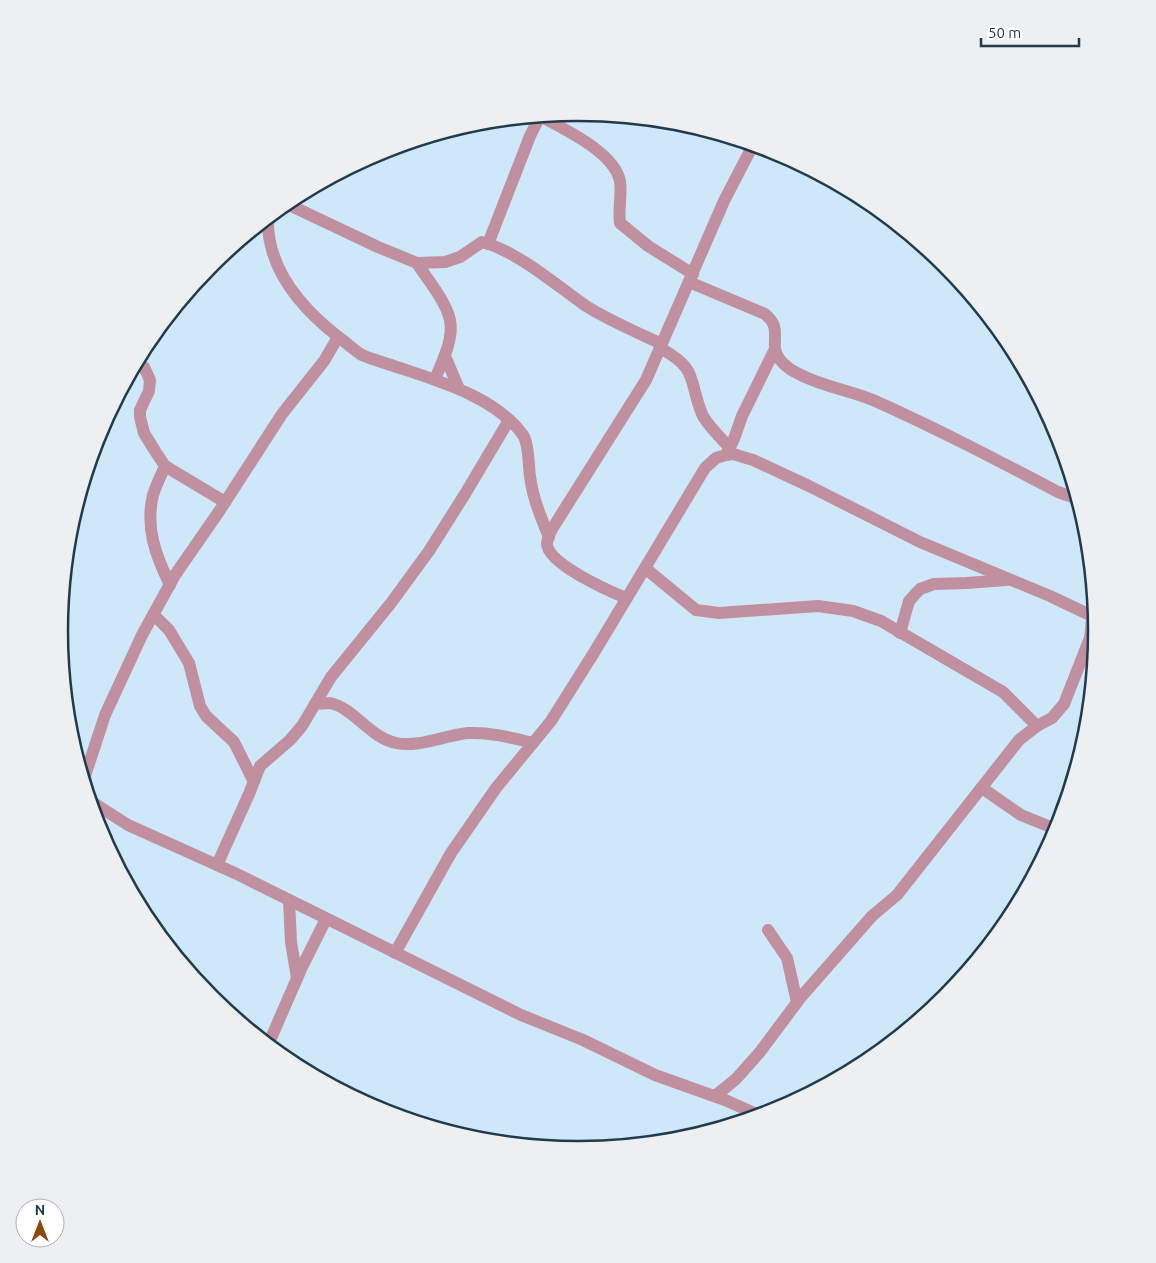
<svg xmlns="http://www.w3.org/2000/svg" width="1156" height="1263" font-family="Ubuntu,sans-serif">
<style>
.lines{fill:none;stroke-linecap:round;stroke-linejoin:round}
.minor{stroke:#c190a0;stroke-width:12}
.rim{fill:none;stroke:#213b4c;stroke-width:2.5}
</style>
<rect width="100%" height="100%" fill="#cfe8f9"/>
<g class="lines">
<g class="minor">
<path d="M540,116C564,129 614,152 620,181C622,195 618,209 620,223L648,246L693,274"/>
<path d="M285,203L378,247L417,263L445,262L460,257L482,242C517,251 556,285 586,306C610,321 636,332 662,344"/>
<path d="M268,217C266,269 303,310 341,339C348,344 355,351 362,355C371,359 382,362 391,365C435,380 495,396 523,435C528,442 528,456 529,465C530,491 539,513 549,537"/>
<polyline points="488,244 530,136 540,116"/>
<path d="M417,263C427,279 446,301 450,320C454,339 442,362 435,379"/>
<path d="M689,282L765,314C779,326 774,333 775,348C776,359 788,369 797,373C820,386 849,390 873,400C936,428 997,460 1058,492L1078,499"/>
<path d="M660,348C699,369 688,379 702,414C707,425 722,439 730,448"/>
<polyline points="445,356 459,389"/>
<polyline points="136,362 144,367 150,380 149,391 140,410 140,417 144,433 155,451 165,466 225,502"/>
<polyline points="727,453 734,439 742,416 775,349"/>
<path d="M165,466C161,476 156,485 153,495C145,528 156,556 170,585"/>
<polyline points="645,568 696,610 719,613 818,606 853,611 881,621 1003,692 1037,726"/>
<path d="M626,598C609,591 548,564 547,544C547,540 550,533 552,529L646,380L724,201L753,145"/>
<polyline points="154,615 169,630 189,663 200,706 206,716 234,742 253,780"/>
<polyline points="900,633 909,601 920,589 934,584 967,583 1006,580"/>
<path d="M315,704C319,704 325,703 330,703C354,708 369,737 396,743C419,748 445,735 468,733C490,732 512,738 533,743"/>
<polyline points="85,785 85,776 105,715 142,635 175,575 220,510 282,414 324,361 338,337"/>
<polyline points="982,788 1021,815 1058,830"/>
<polyline points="89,800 128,825 237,874 521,1015 583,1040 655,1075 725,1100 761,1116"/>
<polyline points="217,865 249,794 260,766 290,740 302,726 331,677 391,603 429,551 465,494 509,420"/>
<polyline points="289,901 291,942 297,978"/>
<polyline points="768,930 787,958 797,1002"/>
<polyline points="395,953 451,853 496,788 551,721 595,651 705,468 716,458 726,455 733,454 753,460 809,486 920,542 1050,596 1092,616"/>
<polyline points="268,1045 302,967 326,919"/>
<polyline points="715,1096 736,1079 760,1052 801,997 872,916 897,895 1019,740 1037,726 1052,718 1064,704 1090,638 1094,599"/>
</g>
</g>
<path d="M0 0H1156V1263H0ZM68 631a510 510 0 1 1 1020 0a510 510 0 1 1-1020 0Z" fill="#edeff1" fill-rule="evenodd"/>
<path class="rim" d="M68 631a510 510 0 1 1 1020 0a510 510 0 1 1-1020 0Z"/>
<g transform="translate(40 1223)"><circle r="24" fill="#ffffff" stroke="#a6b1b7"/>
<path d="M0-4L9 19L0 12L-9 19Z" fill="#884a0c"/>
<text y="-8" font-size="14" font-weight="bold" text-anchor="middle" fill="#213b4c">N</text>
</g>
<path d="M981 38v8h98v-8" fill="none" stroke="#213b4c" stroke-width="2.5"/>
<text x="988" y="38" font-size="15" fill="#213b4c" stroke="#ffffff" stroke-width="4" paint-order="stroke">50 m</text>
</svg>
